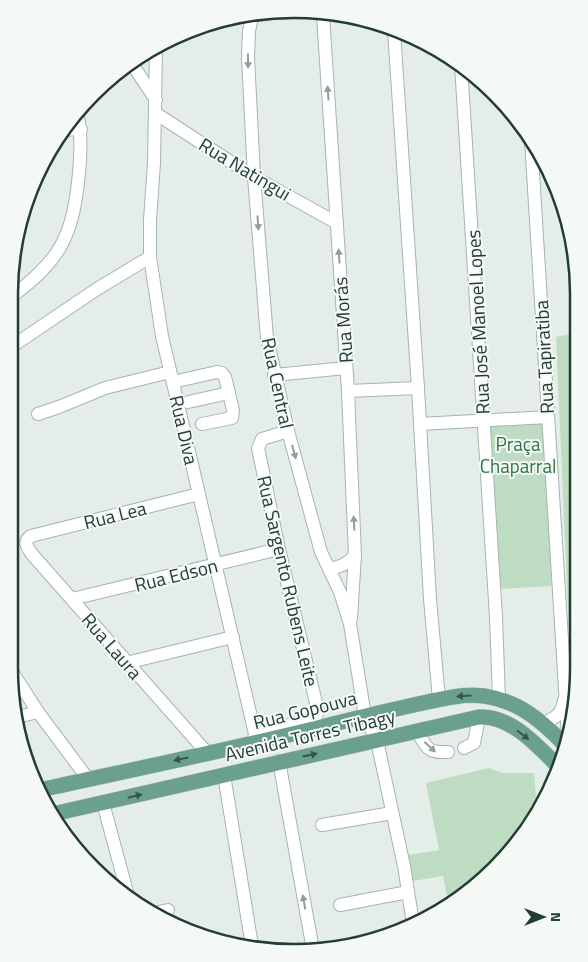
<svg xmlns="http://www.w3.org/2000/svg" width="588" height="962" font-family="'Titillium Web',sans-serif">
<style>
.green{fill:#bedcc2}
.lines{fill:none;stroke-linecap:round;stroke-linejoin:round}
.minor-casing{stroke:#a7b5ad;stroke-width:14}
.major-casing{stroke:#c2c9c6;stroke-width:16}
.minor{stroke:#fff;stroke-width:12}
.major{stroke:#6aa08c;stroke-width:15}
.oneway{fill:#929e99}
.oneway2{fill:#365649}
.labels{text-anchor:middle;stroke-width:4;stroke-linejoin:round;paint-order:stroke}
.street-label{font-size:19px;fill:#243d33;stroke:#f4f9f6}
.park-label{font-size:19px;fill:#307242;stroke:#f4f9f6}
.rim{fill:none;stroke:#243d33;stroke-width:2.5}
</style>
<rect width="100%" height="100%" fill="#e4ede7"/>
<g class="green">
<polygon points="578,332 577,631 569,629 556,337"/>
<polygon points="543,421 552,586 498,589 489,424"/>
<polygon points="489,768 502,773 534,773 537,807 539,809 520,841 467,894 449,904 443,876 413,881 408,855 439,850 426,783"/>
</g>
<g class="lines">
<g class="minor-casing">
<g id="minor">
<polyline points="253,12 249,31 248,57 254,177 267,338 288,431 321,552 340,592 350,624 365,716 377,741 404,866 413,923"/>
<polyline points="323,16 348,391 355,555 351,619"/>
<polyline points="394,31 418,388 430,599 439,699"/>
<polyline points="156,46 154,163 150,220 150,257 162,336 255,734 253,743"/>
<polyline points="132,64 156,100"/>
<polyline points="461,65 496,617 499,699"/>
<polyline points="155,113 254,177 337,223"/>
<polyline points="62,130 81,129"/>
<polyline points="531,140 568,737"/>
<path d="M11,297C62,259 73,235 79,173C81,152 82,132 77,112"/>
<polyline points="11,347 97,289 150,257"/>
<polyline points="274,375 346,368"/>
<polyline points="173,382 217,372 222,373 225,377 233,410 232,418 202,424"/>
<polyline points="348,391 418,388"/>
<polyline points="188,402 229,393"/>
<polyline points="38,414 59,407 105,388 170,372"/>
<polyline points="420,424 548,417"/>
<path d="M199,494L31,536C23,541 27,547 31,553L208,754"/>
<path d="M330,569C341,566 348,564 355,555"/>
<polyline points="72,599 279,549"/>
<polyline points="126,663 233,637"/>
<polyline points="9,667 38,712 88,779"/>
<polyline points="17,717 38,712"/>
<path d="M543,723C556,718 562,714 564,700"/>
<path d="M417,731C427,748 427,753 448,752"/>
<polyline points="255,734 312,719 316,716 318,711 279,549 258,448 262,439 288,431"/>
<polyline points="464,748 474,743 479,717"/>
<polyline points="279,761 313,950"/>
<polyline points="224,775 252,946"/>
<polyline points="103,803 129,899"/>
<polyline points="322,825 392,813"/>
<polyline points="340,905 408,892"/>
<polyline points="155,913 168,910"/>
</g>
</g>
<g class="major-casing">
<g id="major">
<path d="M40,790C131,770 223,751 313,729C345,721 377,713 409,706C434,701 459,693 484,696C519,701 542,721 566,746"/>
<path d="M53,814L479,717C512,715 539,748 560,768"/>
</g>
</g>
<use href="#minor" class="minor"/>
<use href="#major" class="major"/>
</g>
<defs><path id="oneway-solid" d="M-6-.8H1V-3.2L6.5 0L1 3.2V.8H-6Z" transform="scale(1.25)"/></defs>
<g class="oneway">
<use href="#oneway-solid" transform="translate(248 61) rotate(89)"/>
<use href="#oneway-solid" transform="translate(328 93) rotate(-94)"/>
<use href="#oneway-solid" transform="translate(258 223) rotate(86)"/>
<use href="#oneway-solid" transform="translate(339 256) rotate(-94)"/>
<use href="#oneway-solid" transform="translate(294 452) rotate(75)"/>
<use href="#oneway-solid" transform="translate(354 523) rotate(-93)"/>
<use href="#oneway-solid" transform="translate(430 747) rotate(42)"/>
<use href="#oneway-solid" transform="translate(304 902) rotate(-100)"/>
</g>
<g class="oneway2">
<use href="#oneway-solid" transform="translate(464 696) rotate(176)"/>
<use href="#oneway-solid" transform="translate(523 735) rotate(37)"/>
<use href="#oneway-solid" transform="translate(310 755) rotate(-12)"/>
<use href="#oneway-solid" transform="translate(181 759) rotate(168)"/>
<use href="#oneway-solid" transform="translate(135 796) rotate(-13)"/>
</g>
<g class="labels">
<g class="street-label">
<text transform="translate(245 169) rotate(31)" y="7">Rua Natingui</text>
<text transform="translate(343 320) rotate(-94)" y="7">Rua Morás</text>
<text transform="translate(478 322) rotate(-93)" y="7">Rua José Manoel Lopes</text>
<text transform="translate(544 357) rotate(-93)" y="7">Rua Tapiratiba</text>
<text transform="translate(278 383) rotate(78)" y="7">Rua Central</text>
<text transform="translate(184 430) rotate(77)" y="7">Rua Diva</text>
<text transform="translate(115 515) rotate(-14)" y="7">Rua Lea</text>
<text transform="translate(176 575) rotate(-14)" y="7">Rua Edson</text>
<text transform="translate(288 581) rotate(77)" y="7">Rua Sargento Rubens Leite</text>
<text transform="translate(112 646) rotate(49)" y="7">Rua Laura</text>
<text transform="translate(305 710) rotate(-14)" y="7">Rua Gopouva</text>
<text transform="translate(310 735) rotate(-13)" y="7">Avenida Torres Tibagy</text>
</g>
<g class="park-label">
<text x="518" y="451">Praça<tspan x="518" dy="22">Chaparral</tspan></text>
</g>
</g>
<path d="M0 0H588V962H0ZM294 18H294A276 276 0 0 1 570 294V668A276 276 0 0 1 294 944H294A276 276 0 0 1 18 668V294A276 276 0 0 1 294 18Z" fill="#f4f9f6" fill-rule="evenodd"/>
<path class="rim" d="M294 18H294A276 276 0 0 1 570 294V668A276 276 0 0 1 294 944H294A276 276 0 0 1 18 668V294A276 276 0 0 1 294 18Z"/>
<g transform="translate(543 917) rotate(90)" stroke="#f4f9f6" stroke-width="4" paint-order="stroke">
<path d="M0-4L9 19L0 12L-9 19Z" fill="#243d33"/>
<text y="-8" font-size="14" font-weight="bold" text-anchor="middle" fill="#243d33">N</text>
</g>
</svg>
